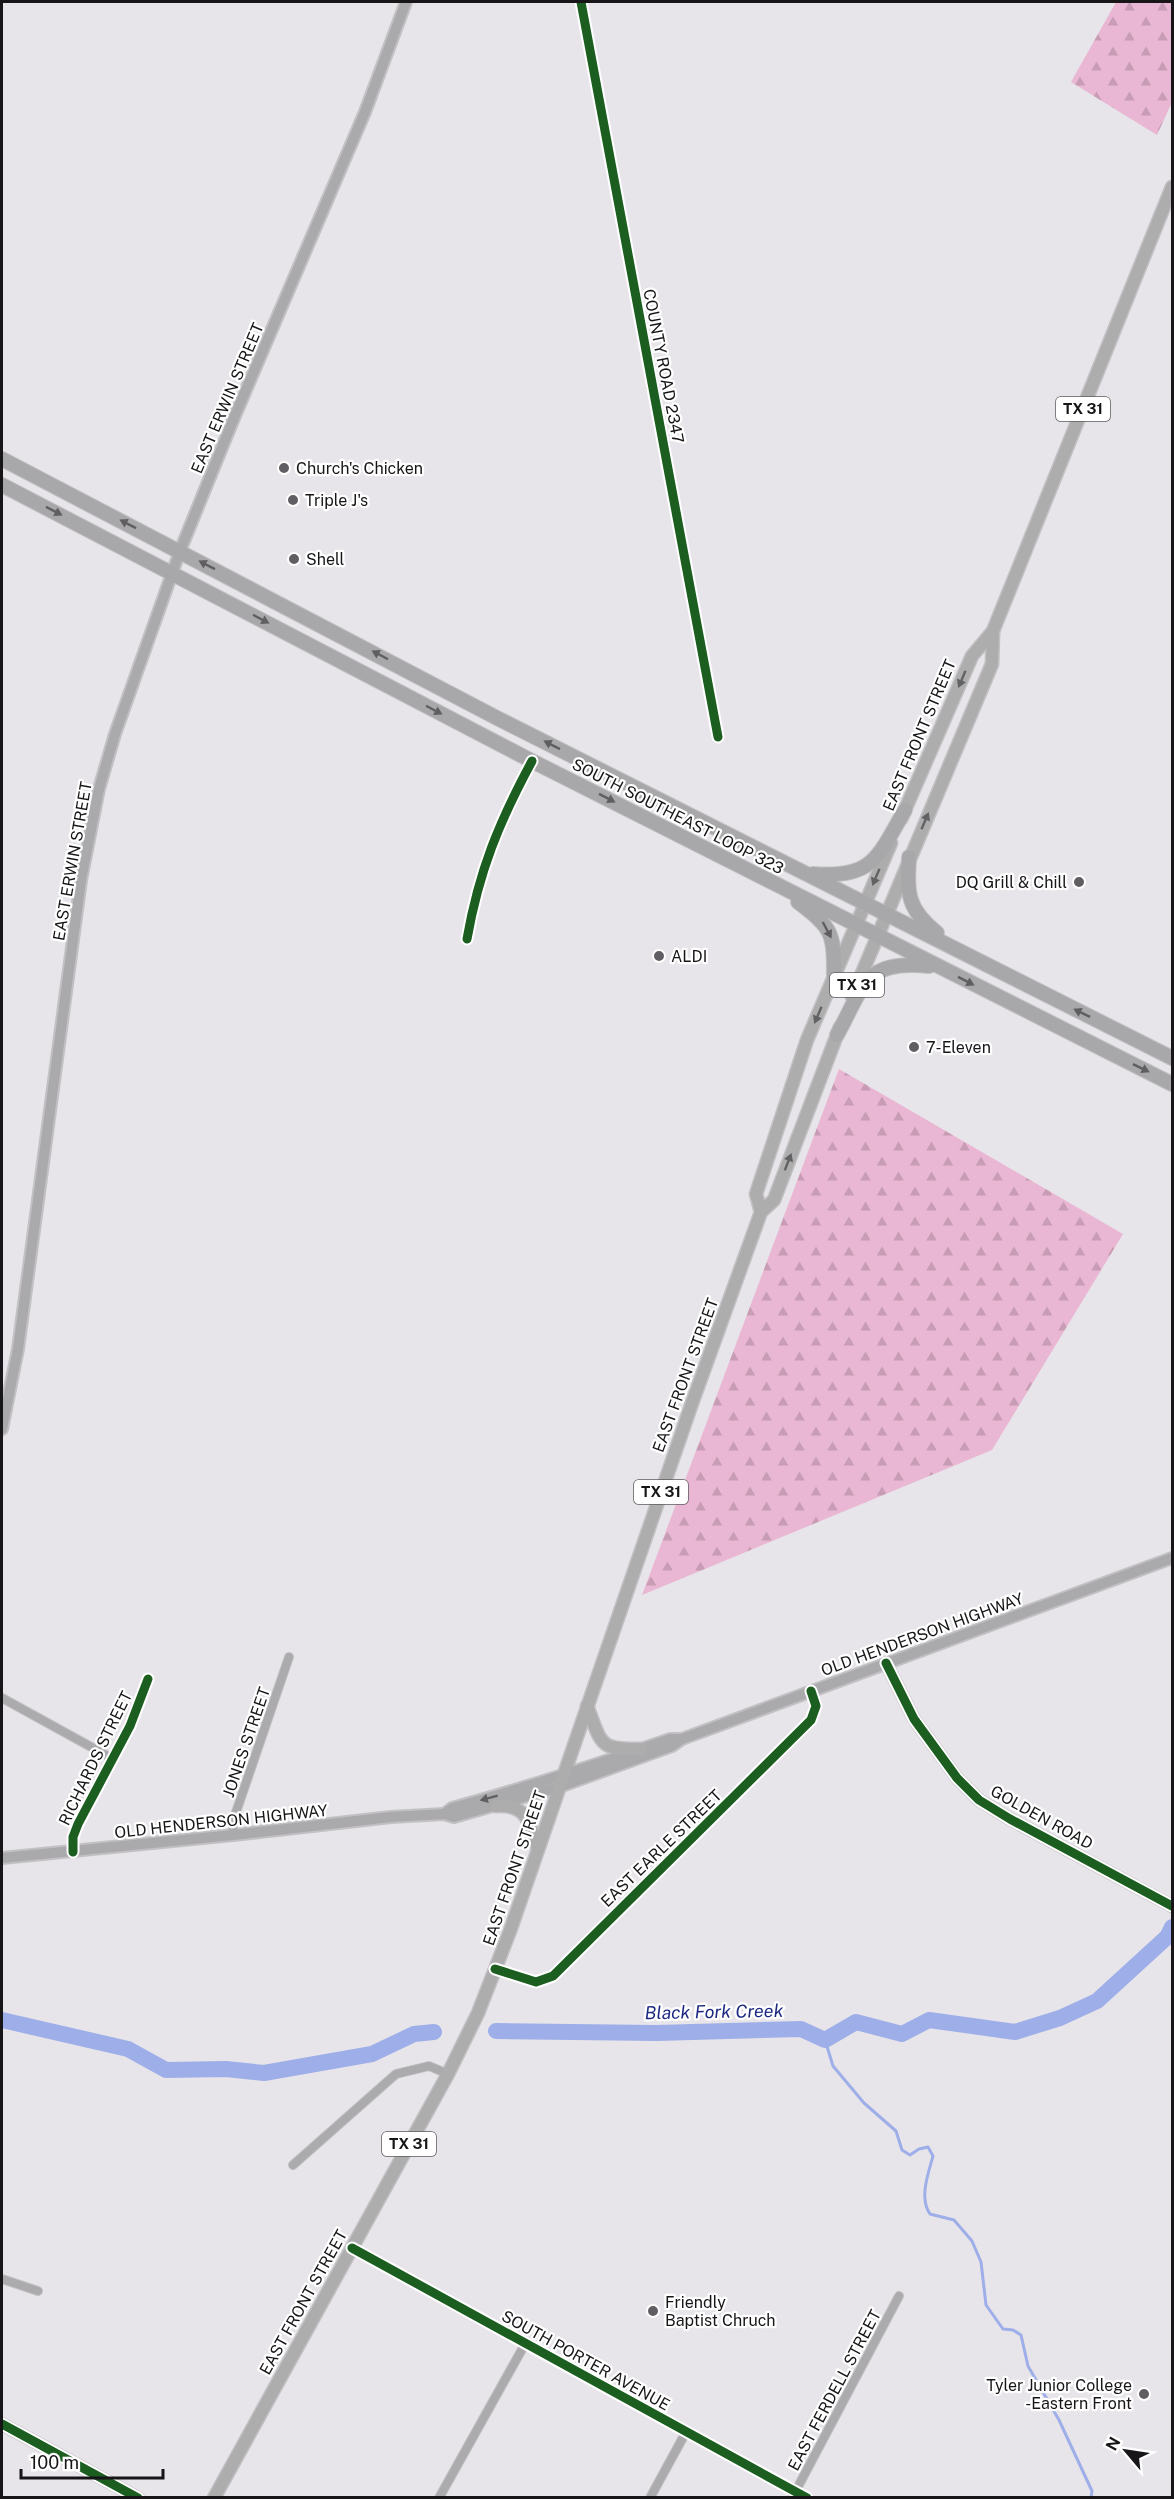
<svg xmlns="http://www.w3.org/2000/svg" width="1174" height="2499" font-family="'Public Sans',sans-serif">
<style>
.forest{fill:url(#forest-firs)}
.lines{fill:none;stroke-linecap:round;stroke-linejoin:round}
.stream{stroke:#9eaee8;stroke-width:3}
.river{stroke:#9eaee8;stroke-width:16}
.street-casing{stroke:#c2c0c3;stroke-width:10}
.secondary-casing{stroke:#c2c0c3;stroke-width:14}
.primary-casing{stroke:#c2c0c3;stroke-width:15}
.highway-casing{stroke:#c2c0c3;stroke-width:16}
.street{stroke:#abaaac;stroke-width:8}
.secondary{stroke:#aaa9ac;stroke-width:10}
.primary{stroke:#adadae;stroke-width:12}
.highway{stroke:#a8a8aa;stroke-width:14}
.cycleway-casing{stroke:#fff;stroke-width:13}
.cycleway{stroke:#1b5e20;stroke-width:9}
.oneway{fill:#605e61}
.oneway2{fill:#626163}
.oneway3{fill:#605f62}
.poi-dot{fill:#605e62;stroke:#fff;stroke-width:2}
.labels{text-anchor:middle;stroke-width:4.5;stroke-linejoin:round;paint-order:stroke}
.shield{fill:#fff;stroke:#5d5b5d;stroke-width:1.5}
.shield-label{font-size:15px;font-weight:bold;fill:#171518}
.street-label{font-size:16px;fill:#171518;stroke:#fff}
.poi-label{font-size:16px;fill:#171518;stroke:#fff;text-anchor:start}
.water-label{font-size:18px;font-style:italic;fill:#1c2882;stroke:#fff}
</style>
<defs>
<pattern id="forest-firs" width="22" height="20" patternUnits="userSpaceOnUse" patternTransform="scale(1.5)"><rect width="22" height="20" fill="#e9b7d3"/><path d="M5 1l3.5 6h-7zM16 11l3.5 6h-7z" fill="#c79cb4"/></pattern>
</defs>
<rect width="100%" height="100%" fill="#e8e5ea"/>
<g class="forest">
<polygon points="1116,2 1172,2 1172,102 1157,135 1071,82"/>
<polygon points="839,1069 1123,1234 992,1450 642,1595"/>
</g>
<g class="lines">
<path class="stream" d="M825,2040L833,2066L864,2103L896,2131L902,2150L910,2155L919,2149L928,2147L933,2156C928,2174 919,2198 930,2214L954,2220L972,2241L981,2262L986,2305L1003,2329L1013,2330L1021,2335L1028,2366L1059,2420L1092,2491L1091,2498"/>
<g class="river">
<polyline points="2,2020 128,2049 166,2070 226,2069 264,2073 372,2054 414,2034 434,2032"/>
<polyline points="496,2031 657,2033 801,2029 825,2040 856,2022 902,2034 929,2020 1015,2032 1060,2018 1097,2001 1167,1937 1172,1927"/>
</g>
<g class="street-casing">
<g id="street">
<polyline points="581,2 718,737"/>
<path d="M467,939C479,871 499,822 532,761"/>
<polyline points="2,1698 113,1759"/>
<polyline points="233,1835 233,1821 289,1657"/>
<polyline points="73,1852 73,1837 78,1824 130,1726 148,1679"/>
<polyline points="495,1969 536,1982 553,1976 811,1720 816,1706 811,1691"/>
<polyline points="293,2165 396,2074 429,2066 448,2074"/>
<polyline points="352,2248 807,2498"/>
<polyline points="2,2279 38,2291"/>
<polyline points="439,2498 525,2344"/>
<polyline points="650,2498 686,2432"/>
<polyline points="792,2498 899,2296"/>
</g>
</g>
<g class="secondary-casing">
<g id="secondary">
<polyline points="2,1429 18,1349 81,880 99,789 115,734 180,551 234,418 365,112 406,2"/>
<polyline points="886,1663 914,1719 957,1778 979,1800 1010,1819 1172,1906"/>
<path d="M444,1814L452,1808C526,1788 598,1764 670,1739H682"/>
<polyline points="2,1858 233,1835 391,1817 444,1814 454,1817 559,1787 672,1746 682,1739 1172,1558"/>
<polyline points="2,2424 138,2498"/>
</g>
</g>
<g class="primary-casing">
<g id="primary">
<polyline points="901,819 972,656 993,631 1172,187"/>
<polyline points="852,997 992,664 993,631"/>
<polyline points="761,1212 756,1194 807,1040 891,843"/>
<path d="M587,1706C602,1744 598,1750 641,1749"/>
<path d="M496,1806C529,1804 529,1824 538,1849"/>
<polyline points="214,2498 448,2074 478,2013 510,1931 691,1406 761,1212 774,1200 840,1027"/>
</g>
</g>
<g class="highway-casing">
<g id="highway">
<polyline points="2,459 497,718 1172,1058"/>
<polyline points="2,485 532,761 1172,1084"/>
<path d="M909,857C907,894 907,909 937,933"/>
<path d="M813,874C874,879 878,856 905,810"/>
<path d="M798,902C832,928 834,932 834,975"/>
<path d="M837,1035C864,986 864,959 929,966"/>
</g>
</g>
<use href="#street" class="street"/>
<use href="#secondary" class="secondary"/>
<use href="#primary" class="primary"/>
<use href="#highway" class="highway"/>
<g class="cycleway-casing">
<g id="cycleway">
<polyline points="581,2 718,737"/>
<path d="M467,939C479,871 499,822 532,761"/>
<polyline points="886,1663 914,1719 957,1778 979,1800 1010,1819 1172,1906"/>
<polyline points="73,1852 73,1837 78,1824 130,1726 148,1679"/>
<polyline points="495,1969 536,1982 553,1976 811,1720 816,1706 811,1691"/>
<polyline points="352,2248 807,2498"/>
<polyline points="2,2424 138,2498"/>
</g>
</g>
<use href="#cycleway" class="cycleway"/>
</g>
<defs><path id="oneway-solid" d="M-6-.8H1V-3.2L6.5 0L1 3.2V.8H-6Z" transform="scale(1.5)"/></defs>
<g class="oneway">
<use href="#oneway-solid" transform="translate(54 511) rotate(27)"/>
<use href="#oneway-solid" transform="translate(128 524) rotate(-153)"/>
<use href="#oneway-solid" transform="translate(207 565) rotate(-153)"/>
<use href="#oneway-solid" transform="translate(261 619) rotate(28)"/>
<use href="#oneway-solid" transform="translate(380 655) rotate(-152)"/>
<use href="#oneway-solid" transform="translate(434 710) rotate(28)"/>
<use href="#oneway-solid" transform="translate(552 745) rotate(-153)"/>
<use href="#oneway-solid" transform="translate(607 798) rotate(27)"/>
<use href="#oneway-solid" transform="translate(827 930) rotate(62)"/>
<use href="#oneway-solid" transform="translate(966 981) rotate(27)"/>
<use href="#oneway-solid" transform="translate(1082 1013) rotate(-154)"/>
<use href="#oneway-solid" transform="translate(1141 1068) rotate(26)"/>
</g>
<g class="oneway2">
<use href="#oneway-solid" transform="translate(962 679) rotate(113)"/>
<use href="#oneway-solid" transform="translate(925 821) rotate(-67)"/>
<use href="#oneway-solid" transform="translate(876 877) rotate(113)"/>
<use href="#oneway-solid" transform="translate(818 1015) rotate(113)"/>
<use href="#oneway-solid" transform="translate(788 1162) rotate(-69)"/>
</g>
<use class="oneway3" href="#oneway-solid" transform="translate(489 1798) rotate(165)"/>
<g class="poi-dot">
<circle cx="284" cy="468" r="6"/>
<circle cx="293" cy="500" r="6"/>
<circle cx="294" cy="559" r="6"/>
<circle cx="1079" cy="882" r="6"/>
<circle cx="659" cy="956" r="6"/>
<circle cx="914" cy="1047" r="6"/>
<circle cx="653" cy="2311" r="6"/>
<circle cx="1144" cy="2394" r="6"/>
</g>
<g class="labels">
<g class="shield">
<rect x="1056" y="397" width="54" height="24" rx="4.5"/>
<rect x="830" y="973" width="54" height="24" rx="4.5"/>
<rect x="634" y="1480" width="54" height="24" rx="4.5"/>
<rect x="382" y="2132" width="54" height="24" rx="4.5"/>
</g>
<g class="shield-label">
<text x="1083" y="414">TX 31</text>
<text x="857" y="990">TX 31</text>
<text x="661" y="1497">TX 31</text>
<text x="409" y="2149">TX 31</text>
</g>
<g class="street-label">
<text transform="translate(664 366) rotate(79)" y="6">COUNTY ROAD 2347</text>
<text transform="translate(227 398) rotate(-67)" y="6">EAST ERWIN STREET</text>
<text transform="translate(919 735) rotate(-67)" y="6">EAST FRONT STREET</text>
<text transform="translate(678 816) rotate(27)" y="6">SOUTH SOUTHEAST LOOP 323</text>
<text transform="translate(72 861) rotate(-80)" y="6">EAST ERWIN STREET</text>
<text transform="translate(685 1375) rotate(-70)" y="6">EAST FRONT STREET</text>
<text transform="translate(922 1634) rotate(-20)" y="6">OLD HENDERSON HIGHWAY</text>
<text transform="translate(246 1742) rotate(-71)" y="6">JONES STREET</text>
<text transform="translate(95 1758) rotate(-64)" y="6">RICHARDS STREET</text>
<text transform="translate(1042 1817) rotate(29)" y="6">GOLDEN ROAD</text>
<text transform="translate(221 1821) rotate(-6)" y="6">OLD HENDERSON HIGHWAY</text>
<text transform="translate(661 1848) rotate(-44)" y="6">EAST EARLE STREET</text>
<text transform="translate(514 1868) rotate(-71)" y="6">EAST FRONT STREET</text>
<text transform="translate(303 2302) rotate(-61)" y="6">EAST FRONT STREET</text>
<text transform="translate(586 2360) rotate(29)" y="6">SOUTH PORTER AVENUE</text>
<text transform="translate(834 2390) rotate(-62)" y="6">EAST FERDELL STREET</text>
</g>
<g class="poi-label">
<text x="296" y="474">Church's Chicken</text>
<text x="305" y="506">Triple J's</text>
<text x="306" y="565">Shell</text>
<text x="1067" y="888" text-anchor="end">DQ Grill &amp; Chill</text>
<text x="671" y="962">ALDI</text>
<text x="926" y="1053">7-Eleven</text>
<text x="665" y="2308">Friendly<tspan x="665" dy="18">Baptist Chruch</tspan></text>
<text x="1132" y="2391" text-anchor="end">Tyler Junior College<tspan x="1132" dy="18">-Eastern Front</tspan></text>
</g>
<g class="water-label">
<text transform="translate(714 2012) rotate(-1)" y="6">Black Fork Creek</text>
</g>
</g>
<rect width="1174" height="2499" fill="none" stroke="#171518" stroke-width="6"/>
<g transform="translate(1126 2451) rotate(299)" stroke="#ffffff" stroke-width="4.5" paint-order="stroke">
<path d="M0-4.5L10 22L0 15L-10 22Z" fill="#171518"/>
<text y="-9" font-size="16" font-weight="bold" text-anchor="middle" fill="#171518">N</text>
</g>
<path d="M21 2469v9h142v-9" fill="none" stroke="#171518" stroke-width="3"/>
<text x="30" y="2469" font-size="18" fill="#171518" stroke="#ffffff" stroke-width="4.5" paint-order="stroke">100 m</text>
</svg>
